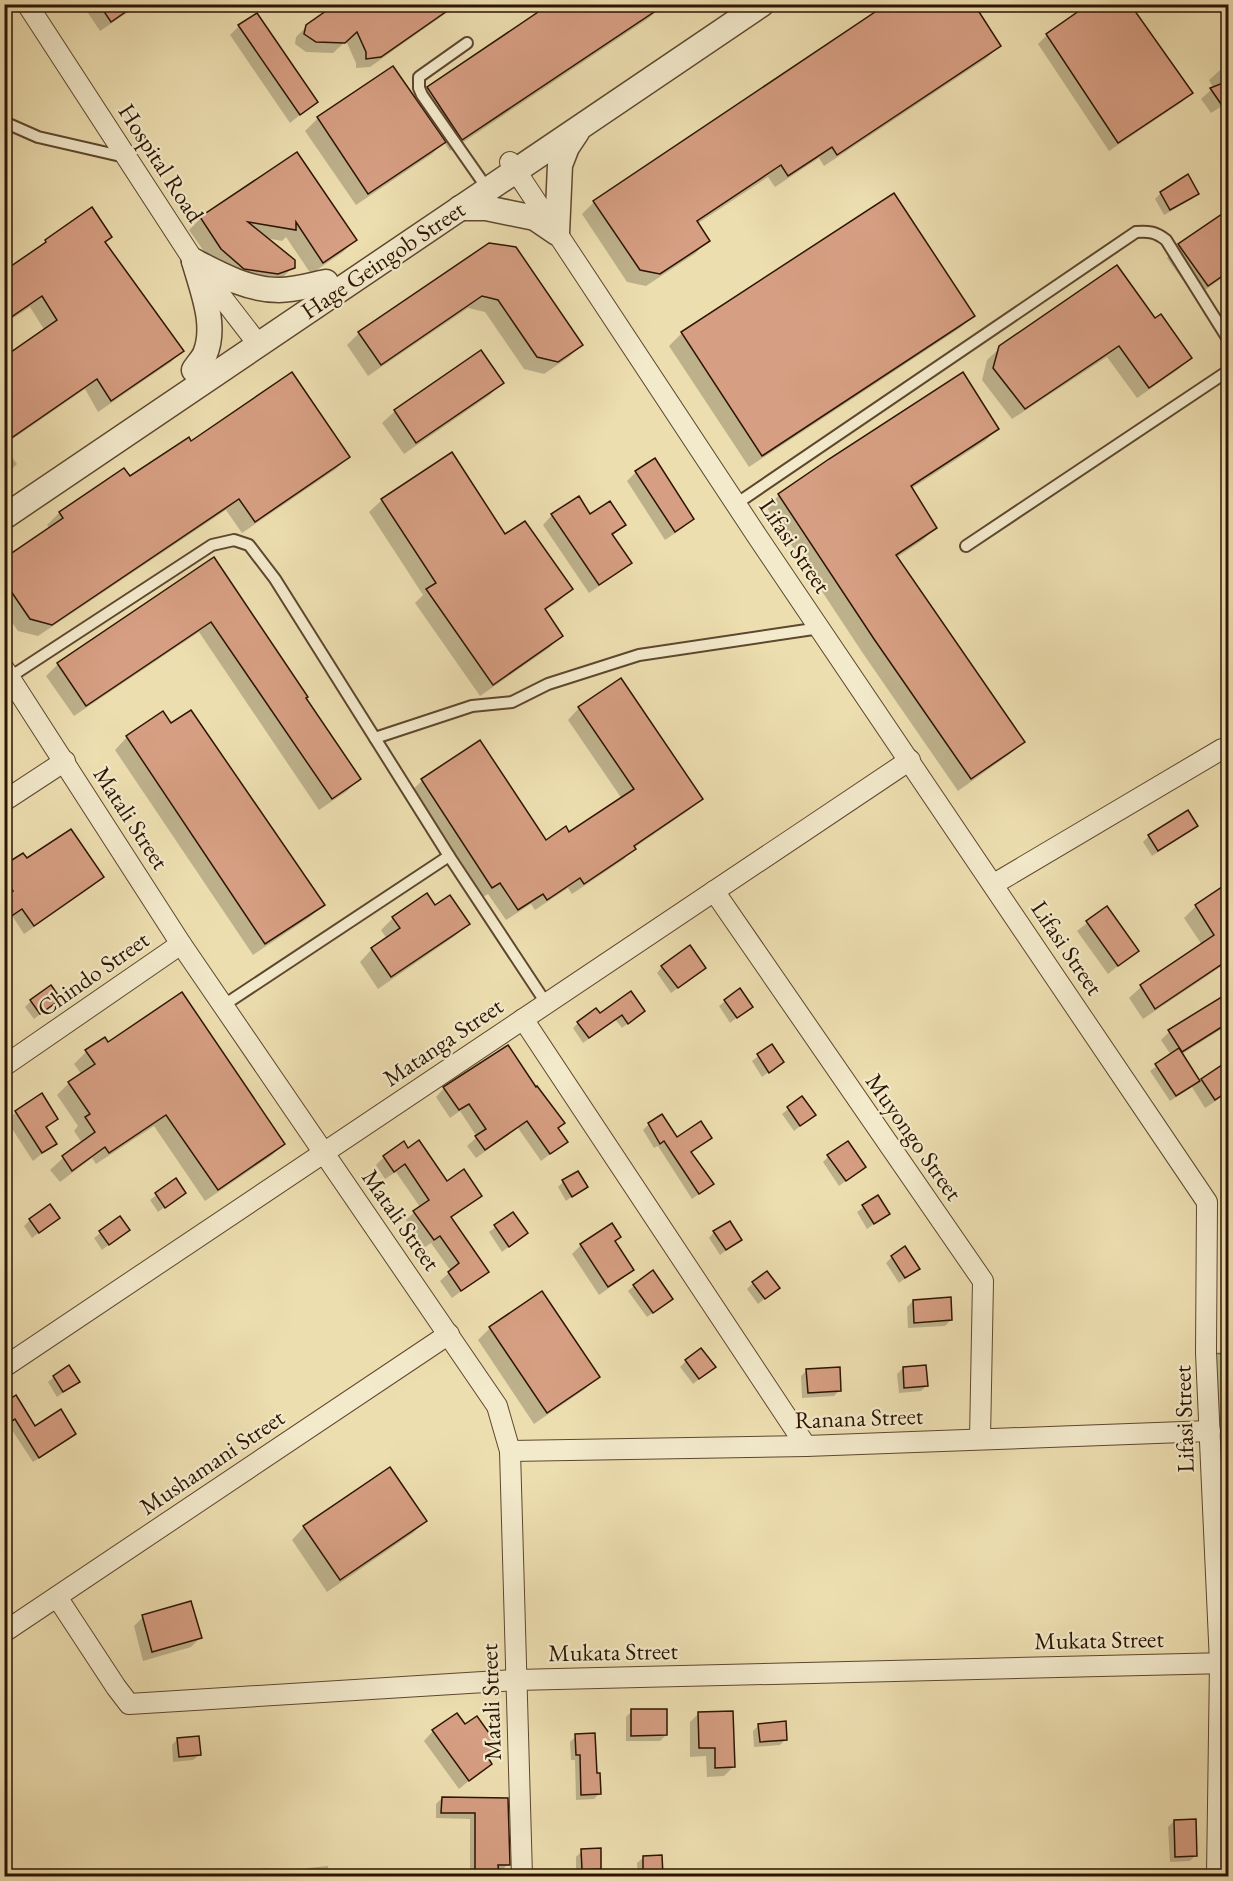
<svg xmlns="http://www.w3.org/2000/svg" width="1233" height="1881" font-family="'EB Garamond',serif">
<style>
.green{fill:#b9c18b;stroke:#736b46;stroke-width:1.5}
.shadow{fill:#0003}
.building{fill:#d69e82;stroke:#2d1502;stroke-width:1.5}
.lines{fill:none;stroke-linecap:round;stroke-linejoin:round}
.service-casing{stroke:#5d472e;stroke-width:14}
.minor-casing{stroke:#5d472e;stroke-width:22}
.tertiary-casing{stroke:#5d472e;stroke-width:27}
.service{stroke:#f3eacc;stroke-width:10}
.minor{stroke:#f3eacc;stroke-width:20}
.tertiary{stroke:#f3eacc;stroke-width:24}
.labels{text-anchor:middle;stroke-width:4.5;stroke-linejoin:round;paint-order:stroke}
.street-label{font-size:24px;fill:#2d1502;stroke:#f3eacc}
</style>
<rect width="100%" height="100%" fill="#eddeb0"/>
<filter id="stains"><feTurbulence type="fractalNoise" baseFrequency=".00333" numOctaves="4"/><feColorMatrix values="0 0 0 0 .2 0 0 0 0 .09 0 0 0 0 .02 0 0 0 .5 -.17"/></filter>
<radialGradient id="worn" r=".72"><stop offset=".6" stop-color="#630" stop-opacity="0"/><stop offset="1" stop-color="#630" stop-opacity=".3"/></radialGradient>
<polygon class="green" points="1206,1353 1228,1354 1228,1483 1212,1483"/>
<g class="shadow">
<polygon points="82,4 140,4 100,31"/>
<polygon points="235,4 259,4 247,13"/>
<polygon points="323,4 459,4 370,67 356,68 356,63 346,41 333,53 306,52 295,44 296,37 307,26 328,12"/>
<polygon points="553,4 661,7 649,18 450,151 444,142 432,154 356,205 305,131 318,118 393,68 415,100 428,88"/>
<polygon points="239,26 316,102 290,123 230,35"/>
<polygon points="1047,35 1191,93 1182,102 1109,151 1038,44"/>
<polygon points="999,46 987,58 824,166 819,158 775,187 768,177 697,224 708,240 696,253 646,286 627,282 582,214 594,202"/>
<polygon points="1228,63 1228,111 1225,104 1211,113 1201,99 1213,88 1209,80"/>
<polygon points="297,154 355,240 343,252 311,274 286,237 282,241 266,238 293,267 281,279 265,285 210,260 189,230 201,218"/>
<polygon points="1161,193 1197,193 1192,199 1164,215 1155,199"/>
<polygon points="893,195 973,316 960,328 749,467 669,346 682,333"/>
<polygon points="1228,212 1228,274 1195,297 1167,258 1179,245"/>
<polygon points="110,237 104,243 182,351 171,362 98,412 85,389 4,445 4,359 45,331 30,307 4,324 4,273 34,252 46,241"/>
<polygon points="489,244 581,345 569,357 544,374 524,369 485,312 468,308 368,376 347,345 359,333"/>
<polygon points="1155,321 1190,358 1179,369 1137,398 1107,357 1012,419 982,380 987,360 1000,348"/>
<polygon points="502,382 490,395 404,454 382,423 395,411"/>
<polygon points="997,429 985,441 911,489 935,528 923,540 896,558 1023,742 1010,754 958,791 862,652 767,508 779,495"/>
<polygon points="191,443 348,457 336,469 242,533 226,510 38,636 18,631 4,611 4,560 50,529 47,525 59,513 124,470 130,479"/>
<polygon points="4,446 17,464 4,477"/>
<polygon points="452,454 505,536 571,589 558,602 544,611 561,636 549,648 480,696 415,603 423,595 369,512 382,500"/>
<polygon points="636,472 692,519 683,528 665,540 627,481"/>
<polygon points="552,515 590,516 624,525 612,536 630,562 621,571 589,593 543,525"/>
<polygon points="213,559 359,779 347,791 319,810 199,632 74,716 46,676 58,664"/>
<polygon points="579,708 701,799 689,810 634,848 623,860 572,894 568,888 535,910 531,904 506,920 488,894 480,899 410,792 422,781 480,742 545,842 569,834 622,799 568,720"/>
<polygon points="127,737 323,905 310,917 253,955 115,750"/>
<polygon points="1187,812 1196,826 1190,831 1152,856 1143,842 1149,836"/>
<polygon points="27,861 102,877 93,886 24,934 13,917 4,922 4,867"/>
<polygon points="1228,884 1228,962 1143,1019 1129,998 1141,987 1202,945 1184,918 1196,906"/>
<polygon points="435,907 468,924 455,936 378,989 360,962 372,949 387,939 381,930 393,918"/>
<polygon points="1106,908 1137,951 1108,974 1077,931"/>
<polygon points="662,967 698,973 671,993 657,973"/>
<polygon points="1228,994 1228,1025 1182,1054 1200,1082 1228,1063 1228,1093 1205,1108 1192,1087 1170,1101 1150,1071 1171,1055 1161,1040 1169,1032"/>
<polygon points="59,999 34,1019 25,1007 31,1001"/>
<polygon points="725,1001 751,1007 730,1023 719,1006"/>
<polygon points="644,1011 622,1028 615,1019 583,1043 573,1028 578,1023"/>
<polygon points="108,1044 283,1144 271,1156 205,1201 154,1126 96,1164 92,1158 60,1182 50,1170 63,1158 82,1143 74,1131 78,1126 57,1095 69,1083 82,1075 74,1064 86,1052"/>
<polygon points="771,1046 782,1062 762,1077 752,1061"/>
<polygon points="444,1088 535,1089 563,1123 557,1129 566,1142 541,1161 518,1128 476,1158 467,1146 477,1137 460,1111 450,1118 436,1097"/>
<polygon points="802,1098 814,1115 794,1131 782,1114"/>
<polygon points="16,1112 56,1119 46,1129 55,1143 33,1161 7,1121"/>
<polygon points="649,1124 676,1139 710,1138 690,1153 706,1189 692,1199 658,1146 654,1148 643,1130"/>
<polygon points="408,1150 447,1183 481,1195 450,1219 487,1272 452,1298 440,1281 451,1271 431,1243 425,1247 406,1220 420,1207 396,1172 385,1179 376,1165 384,1157"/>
<polygon points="828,1157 864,1167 839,1186 823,1162"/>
<polygon points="176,1180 184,1193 158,1212 150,1200"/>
<polygon points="563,1182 586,1186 566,1201 558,1187"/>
<polygon points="878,1197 888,1214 867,1229 857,1212"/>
<polygon points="513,1214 526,1233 502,1252 489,1232"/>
<polygon points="58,1218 32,1238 24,1226 30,1220"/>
<polygon points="120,1218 128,1230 102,1250 94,1238"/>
<polygon points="714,1232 740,1240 720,1255 709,1238"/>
<polygon points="620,1237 614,1243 632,1270 622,1279 599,1295 572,1254 581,1245"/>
<polygon points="892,1257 918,1269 899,1283 886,1263"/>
<polygon points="753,1283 778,1288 758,1304 747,1289"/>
<polygon points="634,1286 665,1304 647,1317 628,1291"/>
<polygon points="913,1301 951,1320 945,1326 908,1328 907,1307"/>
<polygon points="490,1328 598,1377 585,1389 534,1424 478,1340"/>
<polygon points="686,1361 708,1372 693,1384 680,1367"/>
<polygon points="903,1368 927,1385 921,1391 899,1393 897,1374"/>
<polygon points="807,1370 840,1390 834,1396 802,1398 801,1376"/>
<polygon points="54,1377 78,1382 57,1397 48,1382"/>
<polygon points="4,1404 35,1428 75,1433 33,1462 8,1424 4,1426"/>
<polygon points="390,1469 425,1521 413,1533 327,1592 292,1540 304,1527"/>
<polygon points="143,1617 200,1638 191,1647 143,1661 134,1626"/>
<polygon points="632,1711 666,1735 660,1741 626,1741 626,1717"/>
<polygon points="699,1713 733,1767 724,1776 707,1777 706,1756 690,1757 690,1722"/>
<polygon points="759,1725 786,1739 780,1745 754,1747 753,1731"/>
<polygon points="465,1726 497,1747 486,1758 490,1763 459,1789 424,1741 433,1731"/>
<polygon points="576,1736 595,1775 600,1793 594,1799 576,1800 575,1760 571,1760 570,1742"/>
<polygon points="178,1739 199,1755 193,1760 173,1762 172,1745"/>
<polygon points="442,1798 506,1800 508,1864 502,1870 497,1870 497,1876 450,1876 456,1870 470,1869 470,1819 436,1818 436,1804"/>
<polygon points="1174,1821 1196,1855 1190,1861 1170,1862 1168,1827"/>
<polygon points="582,1851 600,1868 594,1874 576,1875 576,1857"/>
<polygon points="643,1858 661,1875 660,1876 638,1876 637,1863"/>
<polygon points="328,1866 329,1876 302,1876 302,1874 308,1868"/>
<polygon points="268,1868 269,1876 242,1876 248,1870"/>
<polygon points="149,1872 149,1876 126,1876 129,1874"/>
<polygon points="400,1874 400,1876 379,1876 380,1876"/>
</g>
<g class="building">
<polygon points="99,4 137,4 111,22"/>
<polygon points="336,4 457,4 381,57 366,59 366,52 357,32 345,43 316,42 304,34 306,25"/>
<polygon points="550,4 666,4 462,140 427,87"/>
<polygon points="887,4 974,4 1001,46 837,155 832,147 788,176 781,165 697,221 710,241 660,274 640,270 593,201"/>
<polygon points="1089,4 1130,4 1193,93 1118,143 1046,34"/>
<polygon points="257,13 318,102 300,115 238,25"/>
<polygon points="393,66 446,142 368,194 317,117"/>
<polygon points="1228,81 1228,114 1210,88"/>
<polygon points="297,152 357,240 323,263 296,222 296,230 248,222 295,260 295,268 278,274 244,269 221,249 200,217"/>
<polygon points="1188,174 1199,194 1170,210 1160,192"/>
<polygon points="894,193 975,316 762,456 681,332"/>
<polygon points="92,207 112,237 105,242 184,351 111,401 97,379 4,443 4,357 57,320 42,296 4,322 4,271 46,242 45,240"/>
<polygon points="1228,210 1228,272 1208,286 1178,244"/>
<polygon points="489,243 516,247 583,345 558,362 537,357 498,300 482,296 381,365 358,332"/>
<polygon points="1117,265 1155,318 1161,314 1192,358 1149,388 1119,346 1025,409 993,368 999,346"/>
<polygon points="481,350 504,383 416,443 394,410"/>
<polygon points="292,372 350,457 255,522 239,499 52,625 30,619 4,581 6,557 63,518 59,512 124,468 130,476 189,437 191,441"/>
<polygon points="963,372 999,429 911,486 937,528 896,555 1025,742 971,779 874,639 778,494 829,459"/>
<polygon points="452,452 505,534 525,521 573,589 545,609 563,636 493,685 426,589 436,583 381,499"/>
<polygon points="655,458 694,519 675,532 635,471"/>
<polygon points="579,496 590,514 610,501 626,525 612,534 632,563 599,585 551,514"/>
<polygon points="214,557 308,697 306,698 361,779 332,799 211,622 86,706 57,663"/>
<polygon points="621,678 703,799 634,846 636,849 584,884 580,878 547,900 543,894 518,910 500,883 492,888 421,779 480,740 546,840 566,826 569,832 634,789 578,707"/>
<polygon points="191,710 325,905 265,944 126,736 163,711 171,723"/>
<polygon points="1188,810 1198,826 1158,851 1148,835"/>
<polygon points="71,829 104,877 34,926 22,909 4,921 4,897 13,891 4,878 4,865 23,853 27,858"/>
<polygon points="1228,883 1228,960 1155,1009 1140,985 1214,935 1195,905"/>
<polygon points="427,893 435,905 450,895 470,924 391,977 371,948 400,928 392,917"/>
<polygon points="1107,906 1139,951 1118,966 1086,921"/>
<polygon points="690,945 706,968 678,988 661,966"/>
<polygon points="51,985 61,999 40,1014 30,1000"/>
<polygon points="740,988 753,1007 737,1018 724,1000"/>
<polygon points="631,991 645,1011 628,1024 622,1015 589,1038 577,1022 596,1008 600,1013"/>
<polygon points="182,992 285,1144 218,1190 166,1115 109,1153 105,1147 72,1171 62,1156 95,1132 85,1117 90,1114 68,1082 95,1064 85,1050 105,1037 108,1042"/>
<polygon points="1228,993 1228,1023 1182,1052 1168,1030"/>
<polygon points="772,1044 784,1062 769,1073 757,1054"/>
<polygon points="508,1045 536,1087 537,1086 565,1123 558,1128 568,1142 550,1154 527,1121 485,1150 475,1136 486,1129 469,1104 459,1110 443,1087"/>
<polygon points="1179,1048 1200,1081 1176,1096 1155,1064"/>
<polygon points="1228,1061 1228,1091 1215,1100 1201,1079"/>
<polygon points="42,1093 58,1119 46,1127 57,1144 42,1153 15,1111"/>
<polygon points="802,1096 816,1115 800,1126 787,1107"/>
<polygon points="662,1114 677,1137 701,1121 712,1138 691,1152 714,1184 699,1194 664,1141 660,1144 648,1123"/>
<polygon points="419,1140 447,1181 464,1169 482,1196 451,1217 489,1272 461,1291 448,1272 459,1263 440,1236 434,1240 413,1211 429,1200 405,1164 394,1172 383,1156 404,1141 408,1148"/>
<polygon points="848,1141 866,1167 846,1181 827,1155"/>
<polygon points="578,1171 588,1187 572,1197 562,1180"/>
<polygon points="176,1178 186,1193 165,1208 155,1193"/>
<polygon points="878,1195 890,1214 874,1224 862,1205"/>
<polygon points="50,1204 60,1218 39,1233 29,1219"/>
<polygon points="513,1212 528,1233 509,1247 494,1225"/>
<polygon points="120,1216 130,1230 109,1245 99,1231"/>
<polygon points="730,1221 742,1240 726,1250 713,1231"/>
<polygon points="612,1223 621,1237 615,1241 634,1270 608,1287 580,1244"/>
<polygon points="905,1246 920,1269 905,1278 891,1256"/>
<polygon points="653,1270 673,1299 653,1313 633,1285"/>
<polygon points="767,1271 780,1288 765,1299 752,1282"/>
<polygon points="542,1291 600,1377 547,1413 489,1327"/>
<polygon points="951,1297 952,1320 914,1323 913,1300"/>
<polygon points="701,1348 716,1367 699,1379 685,1360"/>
<polygon points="69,1365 80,1382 63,1392 53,1376"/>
<polygon points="926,1365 928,1386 904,1388 903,1367"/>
<polygon points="840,1367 841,1391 808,1393 806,1369"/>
<polygon points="16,1395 35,1426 61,1409 76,1434 39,1458 15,1419 10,1422 4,1414 4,1403"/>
<polygon points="390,1467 427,1521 340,1580 303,1526"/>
<polygon points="191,1601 202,1638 152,1652 142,1615"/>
<polygon points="631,1709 667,1709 667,1735 631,1736"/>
<polygon points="733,1711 735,1767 715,1768 715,1748 699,1748 698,1712"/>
<polygon points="457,1713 465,1724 477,1716 499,1747 487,1756 492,1764 469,1781 432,1730"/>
<polygon points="786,1721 787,1740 760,1742 758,1724"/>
<polygon points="595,1733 597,1773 600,1773 601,1794 581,1795 580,1755 576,1755 575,1734"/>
<polygon points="199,1736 201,1755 179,1757 177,1738"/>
<polygon points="442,1797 508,1798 510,1865 498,1865 499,1876 475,1876 475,1813 441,1813"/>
<polygon points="1196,1819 1197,1856 1175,1857 1174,1820"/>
<polygon points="601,1848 601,1869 582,1870 581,1849"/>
<polygon points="662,1855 663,1876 643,1876 643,1856"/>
</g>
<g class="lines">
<g class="service-casing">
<g id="service">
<polyline points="467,43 419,77 419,88 422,95 482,181"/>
<polyline points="4,122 38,137 125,157"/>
<path d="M736,504L1136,232C1149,231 1156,232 1166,240L1228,339"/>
<polyline points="966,546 1228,371"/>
<polyline points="10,677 212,545 234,540 249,545 275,579 449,856 546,1003"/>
<polyline points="375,738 472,706 512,702 548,684 639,655 820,628"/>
<polyline points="224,1005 449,856"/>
</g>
</g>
<g class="minor-casing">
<g id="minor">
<polyline points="27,4 194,261 258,344"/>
<polyline points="510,162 757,536 1207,1202 1206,1353 1220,1663 1217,1876"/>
<polyline points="4,669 181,944 497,1406 510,1451 522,1876"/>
<polyline points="4,801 65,761"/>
<polyline points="994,884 1222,749 1228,748"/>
<polyline points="714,891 983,1281 980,1439"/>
<polyline points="523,1019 806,1446"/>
<polyline points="4,1066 181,944"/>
<polyline points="4,1367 910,760"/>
<polyline points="510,1451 806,1446 1210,1431"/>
<polyline points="57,1597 116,1687 129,1704 516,1680 1228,1663"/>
<polyline points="4,1632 449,1334"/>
</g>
</g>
<g class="tertiary-casing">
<g id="tertiary">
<polyline points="460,208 486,208 535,218 557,233 560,165 567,147 577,132"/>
<path d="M194,261C221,275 248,290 279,290C295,290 311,285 326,282"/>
<path d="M194,261C202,290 217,325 205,354C202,360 197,365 194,370"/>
<polyline points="4,517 762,4"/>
</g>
</g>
<use href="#service" class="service"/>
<use href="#minor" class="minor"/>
<use href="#tertiary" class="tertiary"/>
</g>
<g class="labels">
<g class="street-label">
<text transform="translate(161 163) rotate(57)" y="8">Hospital Road</text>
<text transform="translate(383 260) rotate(-34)" y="8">Hage Geingob Street</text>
<text transform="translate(795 546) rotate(56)" y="8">Lifasi Street</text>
<text transform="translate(131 818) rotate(57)" y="8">Matali Street</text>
<text transform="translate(1067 948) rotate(56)" y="8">Lifasi Street</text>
<text transform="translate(93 974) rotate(-35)" y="8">Chindo Street</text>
<text transform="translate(443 1042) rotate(-34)" y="8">Matanga Street</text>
<text transform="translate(914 1137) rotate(55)" y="8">Muyongo Street</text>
<text transform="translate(401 1220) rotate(55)" y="8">Matali Street</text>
<text transform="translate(859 1418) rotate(-2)" y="8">Ranana Street</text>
<text transform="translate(1184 1419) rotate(-92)" y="8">Lifasi Street</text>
<text transform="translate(212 1462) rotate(-34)" y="8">Mushamani Street</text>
<text transform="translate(1099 1640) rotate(-1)" y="8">Mukata Street</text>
<text transform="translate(613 1652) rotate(-1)" y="8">Mukata Street</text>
<text transform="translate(491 1702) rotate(-92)" y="8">Matali Street</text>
</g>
</g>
<rect width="1233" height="1881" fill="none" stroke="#eddeb0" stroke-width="24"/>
<rect x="6" y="6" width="1221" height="1869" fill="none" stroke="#2d1502" stroke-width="3"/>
<rect x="12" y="12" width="1209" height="1857" fill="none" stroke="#2d1502" stroke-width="1.5"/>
<rect width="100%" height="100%" filter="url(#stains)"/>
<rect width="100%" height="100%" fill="url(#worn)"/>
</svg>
